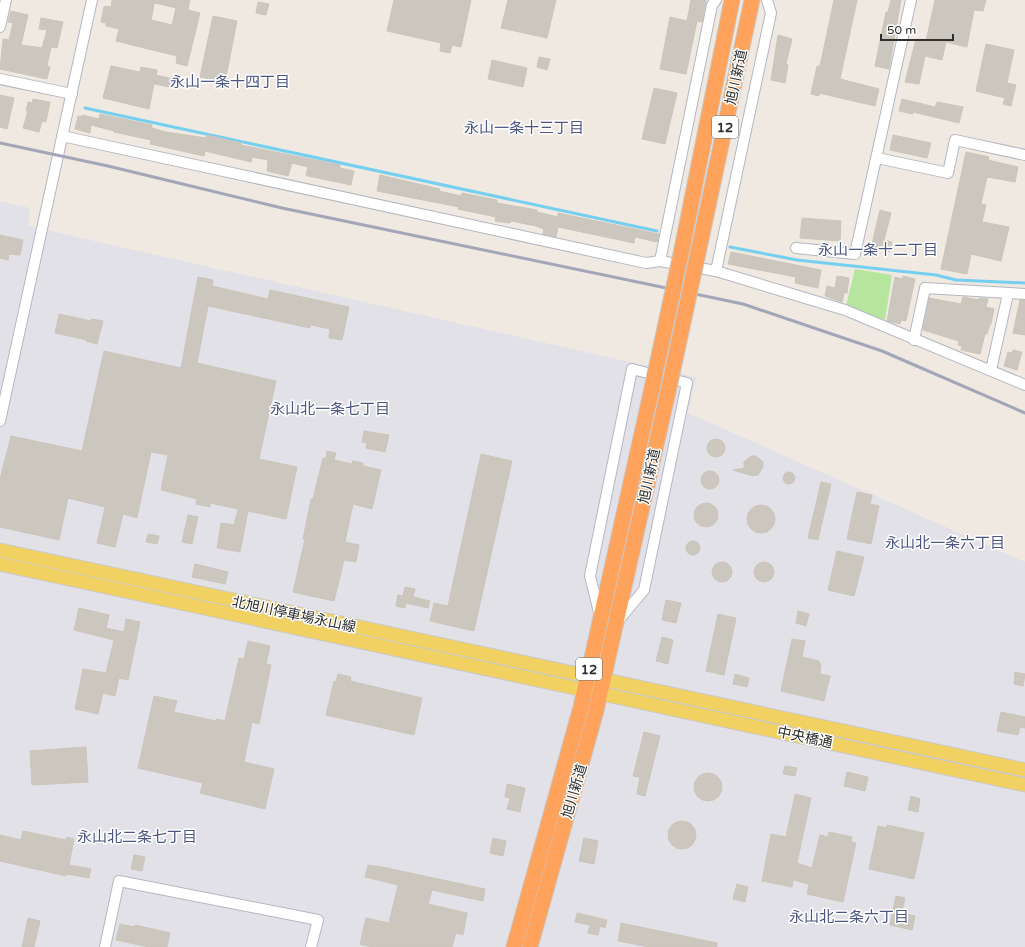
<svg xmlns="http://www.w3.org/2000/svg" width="1025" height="947" font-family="'Varela Round','Noto Sans JP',sans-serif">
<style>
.industrial{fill:#e3e1e8}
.green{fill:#b6e59e}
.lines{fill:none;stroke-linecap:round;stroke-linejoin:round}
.stream{stroke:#75cff0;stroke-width:3}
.building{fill:#cbc7bf;stroke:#cbc5ba}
.minor-casing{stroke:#b4b7c1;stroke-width:12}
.major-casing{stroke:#c9c9c9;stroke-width:15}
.highway-casing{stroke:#c9c9c9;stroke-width:17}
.minor{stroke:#fff;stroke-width:10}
.major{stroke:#f2d163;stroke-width:13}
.highway{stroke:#ffa35c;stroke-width:15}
.rail{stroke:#a3a6b8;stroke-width:3}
.highway-bridge-casing{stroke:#c9c9c9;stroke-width:17;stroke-linecap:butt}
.highway-bridge{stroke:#ffa35c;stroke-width:15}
.labels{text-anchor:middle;stroke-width:3;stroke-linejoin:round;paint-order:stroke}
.shield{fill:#fff;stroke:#6d6d6d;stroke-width:1}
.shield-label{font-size:13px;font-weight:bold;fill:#2e2e2e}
.street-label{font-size:14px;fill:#2e2e2e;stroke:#fff}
.neighbourhood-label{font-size:15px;fill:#4d5680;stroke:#fff}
</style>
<rect width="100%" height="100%" fill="#efe9e1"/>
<polygon class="industrial" points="0,201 30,208 28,226 696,377 688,413 1025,562 1025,947 0,947"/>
<polygon class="green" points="855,269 892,275 885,320 846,306"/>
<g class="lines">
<g class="stream">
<polyline points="85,108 657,231"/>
<polyline points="730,247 797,260 936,275 956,280 1025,283"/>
</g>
</g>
<g class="building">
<polygon points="112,0 155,0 151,20 172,25 176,8 155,3 155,0 190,0 188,10 200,13 187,66 176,63 177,56 116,41 119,29 106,26 106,23 101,22 104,7 105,6 111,7"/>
<polygon points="394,0 471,0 461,47 452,45 450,53 440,51 441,43 387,31"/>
<polygon points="508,0 556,0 547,38 501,28"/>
<polygon points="691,0 706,0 702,22 697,21 686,74 660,69 670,17 687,21"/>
<polygon points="834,0 857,0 840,79 879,89 875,106 819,93 819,96 811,94 817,66 820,66"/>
<polygon points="891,0 901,0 889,69 875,66 886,12 888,12"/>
<polygon points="935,0 986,0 983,11 974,10 967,47 946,42 942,60 925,56 919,84 905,82 916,39 926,41"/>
<polygon points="258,2 269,4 266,15 256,13"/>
<polygon points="11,11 28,15 21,45 42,48 47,30 39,29 41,18 63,22 57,48 51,47 47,66 50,67 47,79 0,69 3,39 9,40 13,23 8,22"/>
<polygon points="213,16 237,21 225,82 200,77"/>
<polygon points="778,35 792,39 786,64 788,65 785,83 771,80"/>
<polygon points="986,44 1014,50 1007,83 1016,85 1011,106 1003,104 1005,98 976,91"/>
<polygon points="539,57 550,59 547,70 537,67"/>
<polygon points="492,60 527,68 523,87 488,79"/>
<polygon points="111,66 140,72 141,67 157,70 156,75 173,79 171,87 154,84 149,109 103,98"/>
<polygon points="654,88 677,93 665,144 642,139"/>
<polygon points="0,95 14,98 7,129 0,127"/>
<polygon points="33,99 50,102 46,122 42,121 39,132 23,128 28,111 26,111 28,102 32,103"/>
<polygon points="902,99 935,107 937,102 963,107 959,123 913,112 913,114 899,111"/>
<polygon points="100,114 152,125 152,128 166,132 206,138 207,135 241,143 241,145 340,165 340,168 354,171 351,185 308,176 306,175 308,167 292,163 288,176 267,171 268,160 252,157 251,162 205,151 204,156 150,144 151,140 114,132 114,131 91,125 90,133 75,129 78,116 81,117 82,115 99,119"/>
<polygon points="893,135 931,143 927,158 890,150"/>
<polygon points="966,152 989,157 988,160 1018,167 1015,182 987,177 981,204 986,205 982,222 1009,227 1001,261 971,254 967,274 941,269"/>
<polygon points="380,175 440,189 439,191 461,196 462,193 497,200 497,203 537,210 537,212 558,217 558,213 659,234 657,242 635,237 634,243 558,227 556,237 543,234 544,229 536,226 511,221 510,223 495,221 496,217 458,209 459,207 377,191"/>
<polygon points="880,210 891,213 884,240 892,242 889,252 871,248"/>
<polygon points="802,218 841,221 840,241 800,238"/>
<polygon points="0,235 23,240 20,255 9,254 8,260 0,258"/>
<polygon points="731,252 821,270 818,288 795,283 796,277 728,264"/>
<polygon points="837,276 849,278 847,293 844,293 842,302 825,296 827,286 835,288"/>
<polygon points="903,276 915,279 906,321 901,320 900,324 887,321 895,277 903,279"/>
<polygon points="198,277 213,280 212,286 268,299 270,290 349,307 342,340 329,338 330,329 311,325 310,328 208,306 197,363 276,381 259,459 297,467 286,519 248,511 240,552 217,548 221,523 234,525 238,509 210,503 210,507 196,504 197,499 161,490 168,455 151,452 137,518 123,514 115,547 97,543 105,507 68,498 59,540 0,527 0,479 11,436 82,451 104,351 181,368"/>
<polygon points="963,297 979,300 979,298 988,299 986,307 994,309 991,324 990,324 987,334 985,334 980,354 961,350 962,346 958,345 959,341 923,330 929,298 961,304"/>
<polygon points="1020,300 1025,300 1025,335 1013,333"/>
<polygon points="59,314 91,321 92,319 103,321 97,344 86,341 87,340 55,333"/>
<polygon points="1013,350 1022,352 1017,370 1004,366 1008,352 1012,353"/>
<polygon points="364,431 389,435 385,452 366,448 367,443 362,442"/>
<circle cx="716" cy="448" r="9"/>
<polygon points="327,451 336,453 334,460 352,464 353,461 363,463 363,466 381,470 372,509 353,504 345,542 359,545 356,562 344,560 334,601 293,592 305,539 303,539 311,499 313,499 323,458 326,458"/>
<polygon points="481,454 512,461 474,631 430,621 434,603 448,606"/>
<polygon points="751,456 756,456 763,462 763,467 758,475 753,476 733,470 744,468 744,462"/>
<circle cx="710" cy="480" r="9"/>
<circle cx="789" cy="478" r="6"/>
<polygon points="821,482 831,484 818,540 808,538"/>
<polygon points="857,492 872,495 870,504 879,506 871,544 847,539"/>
<circle cx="706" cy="515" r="12"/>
<circle cx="761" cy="519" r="14"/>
<polygon points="188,515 198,517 192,544 182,542"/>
<polygon points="148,534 159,536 157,544 146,542"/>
<circle cx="693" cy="548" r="7"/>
<polygon points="837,551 864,557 854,596 828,590"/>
<circle cx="764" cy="572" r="10"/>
<circle cx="722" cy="572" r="10"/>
<polygon points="195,564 228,572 225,584 192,577"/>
<polygon points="405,587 415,589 413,597 430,601 428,608 406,603 405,608 396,606 398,595 403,596"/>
<polygon points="666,600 681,603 676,623 662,620"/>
<polygon points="79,608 109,615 106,628 124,632 126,619 140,622 128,680 119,678 115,696 103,693 98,714 75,709 83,669 106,673 114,640 74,630"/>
<polygon points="798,611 809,614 806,626 796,623"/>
<polygon points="718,614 736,618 724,675 706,671"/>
<polygon points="662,637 673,640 668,664 656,661"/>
<polygon points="792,639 805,641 802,657 819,661 819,663 821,664 820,674 830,676 824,701 781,691"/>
<polygon points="248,641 270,646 266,664 271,665 259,724 252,722 244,762 274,769 265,809 200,793 203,783 138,768 154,696 177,701 174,712 216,721 217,719 225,721 239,658 244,659"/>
<polygon points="1015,672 1025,674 1023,686 1014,684"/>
<polygon points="338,674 351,677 350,681 422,698 414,735 326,715 334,681 336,682"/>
<polygon points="735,674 749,678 747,687 733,684"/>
<polygon points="1001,712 1025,717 1025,728 1020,727 1018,735 997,731"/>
<polygon points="644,732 660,736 645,796 637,794 640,777 633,776"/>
<polygon points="86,747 88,782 32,785 30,751"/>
<polygon points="785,766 797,768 795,776 783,774"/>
<polygon points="847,772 868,777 865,791 844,786"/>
<circle cx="708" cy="787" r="14"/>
<polygon points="507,784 525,788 520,812 507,809 510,798 505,797"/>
<polygon points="795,794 811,798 797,863 812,868 820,835 828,837 829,832 852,837 851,842 856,843 843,902 807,894 809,884 793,880 792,887 762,881 771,834 786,837"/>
<polygon points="911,796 920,799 918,812 908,810"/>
<circle cx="682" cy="835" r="14"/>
<polygon points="887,825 924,833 914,879 869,869 878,826 887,828"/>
<polygon points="23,831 66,840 67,837 74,839 69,865 91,869 89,878 67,874 66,876 0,861 0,835 21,840"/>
<polygon points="493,838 506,841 503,856 490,853"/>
<polygon points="584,838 598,841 594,864 579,861"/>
<polygon points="134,855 145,857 142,871 131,869"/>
<polygon points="368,865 382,867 485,889 483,901 432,890 428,904 467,913 463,935 456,933 452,947 372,947 360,944 366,918 389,923 398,885 365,877"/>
<polygon points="737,884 748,887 745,902 733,899"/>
<polygon points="896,896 905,898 902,913 915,916 912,930 890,925"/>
<polygon points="577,913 607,920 605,928 600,926 598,935 588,933 590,925 575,922"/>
<polygon points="28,918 40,921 34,947 22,947"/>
<polygon points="621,923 717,943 717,947 648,947 618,941"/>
<polygon points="120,924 134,927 135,925 170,933 167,947 149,947 116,940"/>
</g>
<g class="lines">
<g class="minor-casing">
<g id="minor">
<polyline points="716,0 712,5 660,261 716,271 845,310 1025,385"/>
<polyline points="0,27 6,0"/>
<polyline points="0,79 72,94"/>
<polyline points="62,136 646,263 660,261"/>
<polyline points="877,158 948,173 955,140 1025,155"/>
<polyline points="796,248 855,254 911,0"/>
<polyline points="716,271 771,13 767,0"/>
<polyline points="914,340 925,288 1025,294"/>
<polyline points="991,370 1008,294"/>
<polyline points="0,421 92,0"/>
<polyline points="600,616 590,576 632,369 687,383 644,590 618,621"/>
<polyline points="105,947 119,881 318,920 311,947"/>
</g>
</g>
<g class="major-casing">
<g id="major">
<polyline points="0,550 1025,770"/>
<polyline points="0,564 1025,785"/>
</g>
</g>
<g class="highway-casing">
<g id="highway">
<polyline points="682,249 732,0"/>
<polyline points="698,253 752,0"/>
<polyline points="514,947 581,707 652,388"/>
<polyline points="530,947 596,711 668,392"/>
</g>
</g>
<use href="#minor" class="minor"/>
<use href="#major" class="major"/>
<use href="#highway" class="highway"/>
<polyline class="rail" points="0,143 108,166 282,208 743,304 882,351 1025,413"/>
<g class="highway-bridge-casing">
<g id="highway-bridge">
<polyline points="652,388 682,249"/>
<polyline points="668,392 698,253"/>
</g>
</g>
<use href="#highway-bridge" class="highway-bridge"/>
</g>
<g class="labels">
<g class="shield">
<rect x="712" y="116" width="26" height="22" rx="3"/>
<rect x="576" y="658" width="26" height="22" rx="3"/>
</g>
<g class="shield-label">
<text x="725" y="132">12</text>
<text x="589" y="674">12</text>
</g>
<g class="street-label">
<text transform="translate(736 77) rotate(-78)" y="5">旭川新道</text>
<text transform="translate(649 476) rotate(-78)" y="5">旭川新道</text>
<text transform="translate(294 614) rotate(12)" y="5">北旭川停車場永山線</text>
<text transform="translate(805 737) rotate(12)" y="5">中央橋通</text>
<text transform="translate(574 791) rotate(-74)" y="5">旭川新道</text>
</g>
<g class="neighbourhood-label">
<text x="230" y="87">永山一条十四丁目</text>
<text x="524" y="133">永山一条十三丁目</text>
<text x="878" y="255">永山一条十二丁目</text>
<text x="330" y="414">永山北一条七丁目</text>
<text x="945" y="548">永山北一条六丁目</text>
<text x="137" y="842">永山北二条七丁目</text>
<text x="849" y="922">永山北二条六丁目</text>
</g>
</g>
<path d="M881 34v6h72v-6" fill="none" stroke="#2e2e2e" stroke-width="2"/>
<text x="887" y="34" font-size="12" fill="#2e2e2e" stroke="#ffffff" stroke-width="3" paint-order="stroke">50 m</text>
</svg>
